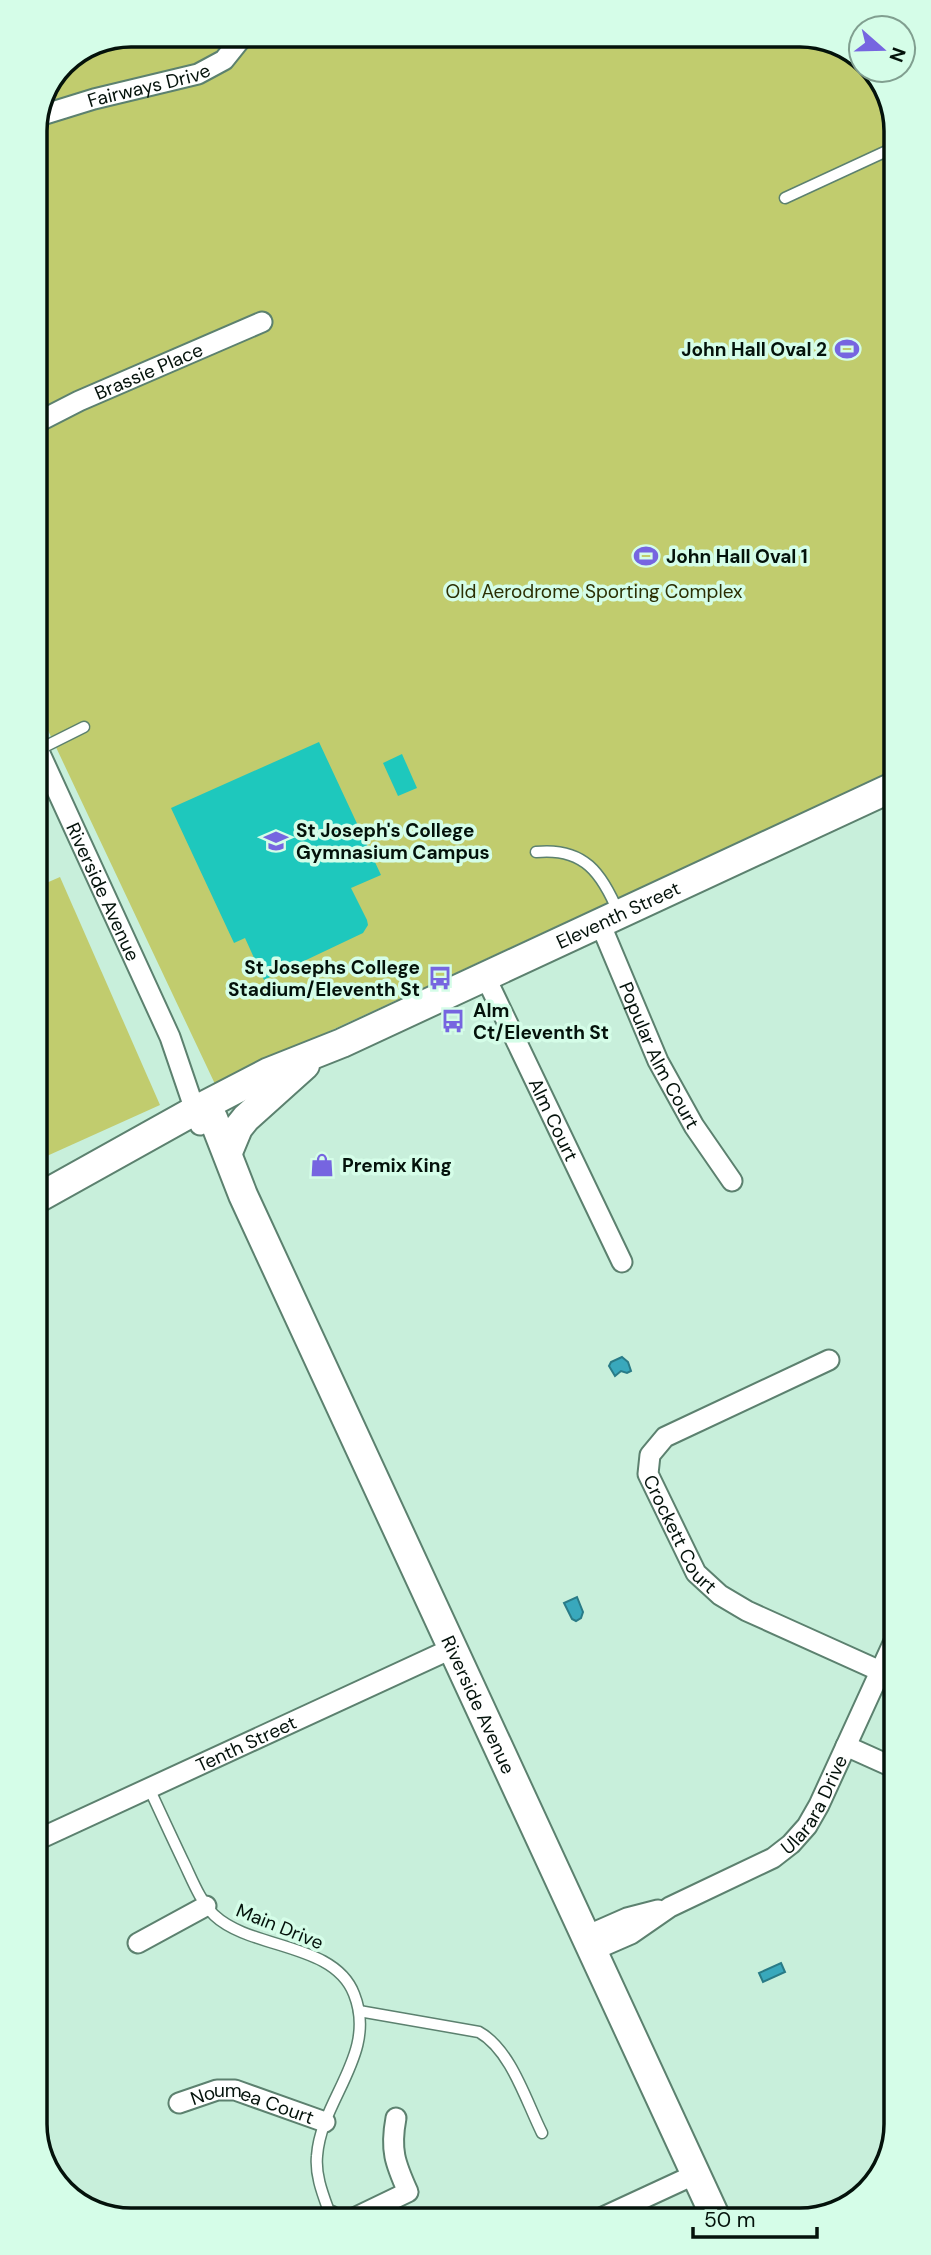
<svg xmlns="http://www.w3.org/2000/svg" width="931" height="2255" font-family="'DM Sans',sans-serif">
<style>
.green{fill:#c1cc6e}
.water{fill:#39a8bc;stroke:#297b87;stroke-width:2}
.building{fill:#1ec8bd}
.lines{fill:none;stroke-linecap:round;stroke-linejoin:round}
.lane-casing{stroke:#5c816f;stroke-width:13}
.street-casing{stroke:#5c816f;stroke-width:23}
.secondary-casing{stroke:#5c816f;stroke-width:32}
.lane{stroke:#fff;stroke-width:10}
.street{stroke:#fff;stroke-width:19}
.secondary{stroke:#fff;stroke-width:28}
.labels{text-anchor:middle;stroke-width:7;stroke-linejoin:round;paint-order:stroke}
.street-label{font-size:19px;fill:#04120b;stroke:#d5fde8}
.poi-label{font-size:19px;font-weight:bold;fill:#04120b;stroke:#d5fde8;text-anchor:start}
.park-label{font-size:19px;fill:#2b2f03;stroke:#d5fde8}
.rim{fill:none;stroke:#04120b;stroke-width:3.5}
</style>
<rect width="100%" height="100%" fill="#c8efdb"/>
<g class="green">
<polygon points="131,35 807,35 859,55 861,70 869,70 891,100 893,771 215,1084 37,707 35,125 63,63"/>
<polygon points="60,877 160,1105 38,1160 37,887"/>
</g>
<g class="water">
<polygon points="622,1357 628,1362 631,1371 627,1373 621,1371 615,1376 609,1366 611,1362"/>
<polygon points="577,1597 583,1612 581,1618 576,1621 572,1619 564,1603"/>
<polygon points="781,1963 785,1972 763,1982 759,1973"/>
</g>
<g class="building">
<polygon points="319,742 381,875 351,888 367,920 368,925 363,933 264,980 245,938 234,943 171,808"/>
<polygon points="402,754 417,788 398,796 383,763"/>
</g>
<g class="lines">
<g class="lane-casing">
<g id="lane">
<polyline points="785,198 891,149"/>
<polyline points="38,750 84,727"/>
<path d="M536,852C584,847 602,873 619,914"/>
<path d="M149,1788C161,1814 173,1840 185,1865C193,1882 201,1902 214,1915C251,1950 334,1942 354,1994C378,2054 321,2099 317,2156C315,2177 324,2197 331,2217"/>
<path d="M359,2011L479,2032C511,2050 526,2101 542,2133"/>
</g>
</g>
<g class="street-casing">
<g id="street">
<path id="s1" d="M39,116L94,99L198,74L224,60L244,35"/>
<path id="s2" d="M36,423L79,401L262,322"/>
<path id="s3" d="M37,747L170,1037L200,1125"/>
<path id="s4" d="M600,923L658,1061L694,1126L732,1181"/>
<path id="s5" d="M485,976L622,1262"/>
<path id="s6" d="M829,1360L665,1437L650,1455L648,1474L696,1573L720,1595L747,1611L880,1671"/>
<polyline points="846,1746 895,1768"/>
<path id="s7" d="M39,1839L453,1648"/>
<polyline points="586,1936 627,1918 658,1910"/>
<polyline points="138,1943 206,1906"/>
<path id="s8" d="M592,1951L631,1934L670,1907L773,1858L791,1844L807,1826L819,1805L895,1639"/>
<path id="s9" d="M179,2103L217,2090H235L325,2122"/>
<polyline points="603,2217 696,2174"/>
<polyline points="325,2218 331,2216"/>
<path d="M354,2218L408,2192C395,2163 390,2150 396,2118"/>
</g>
</g>
<g class="secondary-casing">
<g id="secondary">
<path id="s10" d="M213,1118L243,1195L715,2216"/>
<polyline points="228,1152 238,1128 246,1118 305,1065"/>
<path id="s11" d="M38,1198L194,1111L269,1072L342,1043L893,787"/>
</g>
</g>
<use href="#lane" class="lane"/>
<use href="#street" class="street"/>
<use href="#secondary" class="secondary"/>
</g>
<defs>
<g id="stadium-bare" transform="scale(1.89)"><path d="M0-5a6.5 5 0 1 0 0 10a6.5 5 0 1 0 0-10ZM-3.5-1.8h7v3.6h-7Z" fill="#7665e0" stroke="#d5fde8" stroke-width="2.5" paint-order="stroke"/></g>
<g id="school-bare" transform="scale(1.89)"><path d="M0-5L7-2L0 1L-7-2ZM-4 1L0 2.5L4 1V4Q0 6-4 4Z" fill="#7665e0" stroke="#d5fde8" stroke-width="2.5" paint-order="stroke"/></g>
<g id="bus-bare" transform="scale(1.89)"><path d="M-5-6H5V4H4V6H2V4H-2V6H-4V4H-5ZM-3.5-4V0h7V-4ZM-3.5 1.2v1.5H-2V1.2ZM2 1.2v1.5H3.5V1.2Z" fill="#7665e0" stroke="#d5fde8" stroke-width="2.5" paint-order="stroke"/></g>
<g id="shop-bare" transform="scale(1.89)"><path d="M-5-2.5h2.3a2.7 3.5 0 0 1 5.4 0H5L5.5 6h-11ZM-1.5-2.5h3a1.5 2.3 0 0 0-3 0Z" fill="#7665e0" stroke="#d5fde8" stroke-width="2.5" paint-order="stroke"/></g>
</defs>
<g fill-rule="evenodd">
<use href="#stadium-bare" x="847" y="349"/>
<use href="#stadium-bare" x="646" y="556"/>
<use href="#school-bare" x="276" y="841"/>
<use href="#bus-bare" x="440" y="978"/>
<use href="#bus-bare" x="453" y="1021"/>
<use href="#shop-bare" x="322" y="1165"/>
</g>
<g class="labels">
<g class="street-label">
<text dy="7" stroke="none"><textPath href="#s1" startOffset="114">Fairways Drive</textPath></text>
<text dy="7" stroke="none"><textPath href="#s2" startOffset="124">Brassie Place</textPath></text>
<text dy="7" stroke="none"><textPath href="#s3" startOffset="159">Riverside Avenue</textPath></text>
<text dy="7" stroke="none"><textPath href="#s11" startOffset="646">Eleventh Street</textPath></text>
<text dy="7" stroke="none"><textPath href="#s4" startOffset="145">Popular Alm Court</textPath></text>
<text dy="7" stroke="none"><textPath href="#s5" startOffset="159">Alm Court</textPath></text>
<text dy="7" stroke="none"><textPath href="#s6" startOffset="292">Crockett Court</textPath></text>
<text dy="7" stroke="none"><textPath href="#s10" startOffset="644">Riverside Avenue</textPath></text>
<text dy="7" stroke="none"><textPath href="#s7" startOffset="228">Tenth Street</textPath></text>
<text dy="7" stroke="none"><textPath href="#s8" startOffset="273">Ularara Drive</textPath></text>
<text transform="translate(280 1926) rotate(22)" y="7">Main Drive</text>
<text dy="7" stroke="none"><textPath href="#s9" startOffset="77">Noumea Court</textPath></text>
</g>
<g class="poi-label">
<text x="827" y="356" text-anchor="end">John Hall Oval 2</text>
<text x="666" y="563">John Hall Oval 1</text>
<text x="296" y="837">St Joseph's College<tspan x="296" dy="22">Gymnasium Campus</tspan></text>
<text x="420" y="974" text-anchor="end">St Josephs College<tspan x="420" dy="22">Stadium/Eleventh St</tspan></text>
<text x="473" y="1017">Alm<tspan x="473" dy="22">Ct/Eleventh St</tspan></text>
<text x="342" y="1172">Premix King</text>
</g>
<g class="park-label">
<text x="594" y="598">Old Aerodrome Sporting Complex</text>
</g>
</g>
<path d="M0 0H931V2255H0ZM131 47H800A84 84 0 0 1 884 131V2124A84 84 0 0 1 800 2208H131A84 84 0 0 1 47 2124V131A84 84 0 0 1 131 47Z" fill="#d5fde8" fill-rule="evenodd"/>
<path class="rim" d="M131 47H800A84 84 0 0 1 884 131V2124A84 84 0 0 1 800 2208H131A84 84 0 0 1 47 2124V131A84 84 0 0 1 131 47Z"/>
<g transform="translate(882 49) rotate(110)"><circle r="33" fill="#d5fde8" stroke="#819f90" stroke-width="2"/>
<path d="M0-5L12 26L0 18L-12 26Z" fill="#7665e0"/>
<text y="-10" font-size="19" font-weight="bold" text-anchor="middle" fill="#04120b">N</text>
</g>
<path d="M693 2227v10h124v-10" fill="none" stroke="#04120b" stroke-width="3.5"/>
<text x="704" y="2227" font-size="21" fill="#04120b" stroke="#d5fde8" stroke-width="5" paint-order="stroke">50 m</text>
</svg>
